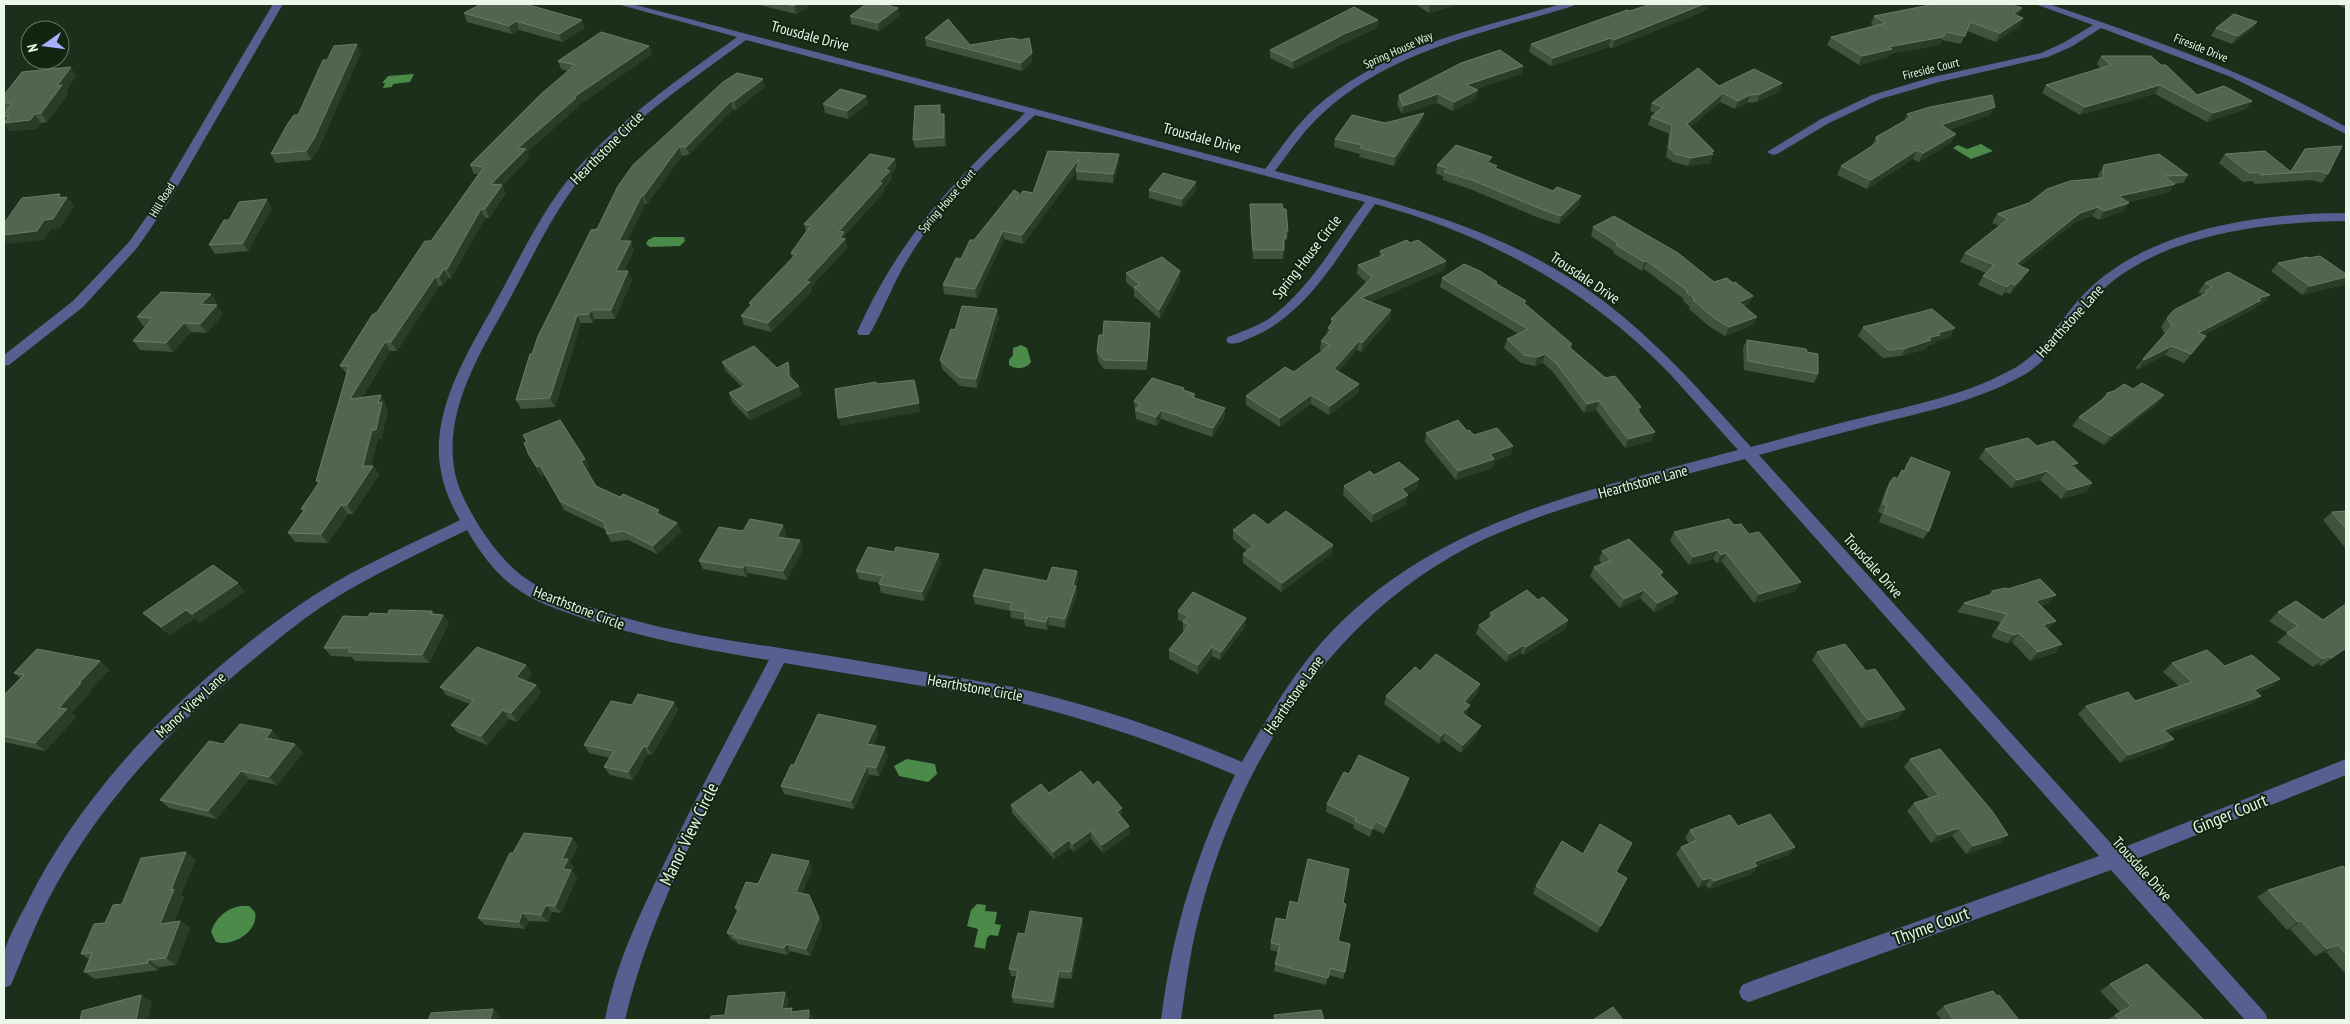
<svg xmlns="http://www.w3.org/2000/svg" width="2350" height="1024" font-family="'PT Sans Narrow',sans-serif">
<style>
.water{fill:#4c8a4a}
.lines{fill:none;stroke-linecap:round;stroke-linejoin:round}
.minor{fill:#575f90;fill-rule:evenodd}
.wall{fill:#3f533d}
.shaded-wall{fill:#293d27}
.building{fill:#51654f;stroke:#697c68}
.labels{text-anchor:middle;stroke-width:4;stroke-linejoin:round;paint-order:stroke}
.far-street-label{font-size:12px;fill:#eaf7e9;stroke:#112510}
.street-label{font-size:15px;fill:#eaf7e9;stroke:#112510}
.near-street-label{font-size:18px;fill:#eaf7e9;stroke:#112510}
</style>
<rect width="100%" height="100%" fill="#1b2f1a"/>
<g class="water">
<polygon points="414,74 410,82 393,84 392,87 383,88 385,83 382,83 388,76"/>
<polygon points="1981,144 1993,151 1971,159 1953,148 1958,145 1967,149"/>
<polygon points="654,237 684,237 685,241 680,246 650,247 646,244 648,240"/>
<path d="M1021,345L1027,348L1031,362C1026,369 1016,370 1009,365V360L1013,355V348Z"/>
<polygon points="907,759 935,764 937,774 928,782 899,776 894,766"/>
<polygon points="977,904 986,905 985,911 997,912 995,924 1001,925 998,936 990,935 987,938 985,949 974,947 978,929 967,926 971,910"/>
<path d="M240,906H249L255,912C259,931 233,947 216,942L211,932C215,918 226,909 240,906Z"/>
</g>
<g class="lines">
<g class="minor">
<polygon points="273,4 283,4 166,206 137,248 83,307 9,365 4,366 4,355 73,301 129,242 154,206"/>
<path d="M617,4H632L1265,169C1281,148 1296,125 1316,107C1384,47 1477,29 1561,4H1575L1573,6C1488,32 1391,50 1323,113C1304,130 1290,151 1275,171C1380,199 1485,222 1578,283C1645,327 1698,388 1751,447C1789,437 1827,426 1865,417C1914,405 1964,395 2009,371C2048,351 2060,316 2090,288C2154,228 2262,213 2346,213V221C2264,222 2159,234 2097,295C2069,323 2058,356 2020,377C1976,401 1925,412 1876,424C1837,434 1798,444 1759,455L2117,850L2346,759V775L2129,862L2265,1013L2268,1020H2245L2111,870L1749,1002L1742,999L1739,992L1742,985L1749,982L2099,856L1745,459C1659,482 1569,501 1487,538C1339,606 1242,754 1201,909C1191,946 1186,983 1181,1020H1161C1172,933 1196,853 1235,775C1163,744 1089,719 1013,701L784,663C726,776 654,896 625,1020H605C615,965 640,914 664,864C697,795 733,728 769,660C705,650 643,638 582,618C558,609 533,602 513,586C494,572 479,551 467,530C420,553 373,574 329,602C305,617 282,636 260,654C182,717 110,791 60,878C40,912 26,949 11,985L4,988C4,977 2,964 4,954C8,935 21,916 29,899C89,779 204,667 316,594C361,565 412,544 460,520C446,497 437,469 439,441C443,387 476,339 501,292C526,246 548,199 584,161C629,113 684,75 737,37ZM746,40L1025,113C951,184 900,237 857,332L859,335H869C884,310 894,280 911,254C944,201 990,158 1035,115L1365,202C1335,242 1309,291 1267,320C1255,327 1241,332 1228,337L1226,340L1228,343C1236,345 1243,341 1250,338C1309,314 1339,253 1375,204C1487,234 1589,290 1670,374C1693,399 1715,425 1738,450C1587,491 1431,520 1322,642C1290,678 1266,720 1242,762C1168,730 1092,705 1013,687C935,674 858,660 780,648C718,639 656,629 596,609C576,602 554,596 536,585C512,572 494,549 479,526C469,509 459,492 455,473C442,407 485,346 514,291C537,248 558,203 591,166C636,117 693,79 746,40Z"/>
<path d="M2035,4H2049C2151,39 2252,73 2346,127V134L2231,77L2101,28L2071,47L2048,57L1939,82L1880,99L1829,123L1777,154L1773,155L1767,152L1821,119L1872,95L1933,77L2041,53L2063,43L2093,25Z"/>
</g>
</g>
<g class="wall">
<polygon points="755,4 812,4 796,14"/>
<polygon points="1415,4 1454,4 1454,6 1429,13"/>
<polygon points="1651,4 1709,4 1707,10 1612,48 1609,47 1551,66 1529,52 1531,44"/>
<polygon points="2336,4 2346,4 2346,9"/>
<polygon points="898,8 899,16 879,31 851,24 850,16"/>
<polygon points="464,13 585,28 562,42 519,30 512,34 467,22"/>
<polygon points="1874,16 2018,16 2023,18 2019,26 1996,42 1967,31 1961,44 1942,40 1940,45 1889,54 1888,57 1859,65 1827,45 1831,37 1874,26 1871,24"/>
<polygon points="2257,22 2251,30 2232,44 2211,36 2216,28"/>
<polygon points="1377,28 1344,43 1293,69 1270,58 1270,50"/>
<polygon points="925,38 970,45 1032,61 1022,71 926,46"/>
<polygon points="649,46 652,54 579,105 579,106 527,152 529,158 502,186 506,193 489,218 485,218 451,278 449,278 443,285 439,286 397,351 390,351 362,398 386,404 385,407 388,411 381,439 378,439 371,466 373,466 379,475 353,514 348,514 328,543 295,542 288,533 303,511 301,509 318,484 316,481 347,374 340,366 377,312 431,241 478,174 474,174 470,165 568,71 561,69 558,61"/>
<polygon points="361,52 319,148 311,160 276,163 271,154 298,115 327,60"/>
<polygon points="2101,56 2161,65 2197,95 2252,101 2246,109 2207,122 2155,94 2080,115 2042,93 2046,85 2100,68 2097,64"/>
<polygon points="1523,66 1521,74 1476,89 1476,99 1453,111 1437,103 1402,114 1397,104 1399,95"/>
<polygon points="76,76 66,91 68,94 47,122 41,123 37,129 10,131 4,121 4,114 6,111 4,107 4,95"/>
<polygon points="723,82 765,87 736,110 733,109 689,155 682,156 647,204 645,204 627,241 634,250 624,271 628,271 632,280 615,319 595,319 593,323 581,323 555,407 521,409 516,400 532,354 597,229"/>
<polygon points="1782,83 1779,92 1757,102 1747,103 1735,109 1720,102 1690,127 1714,151 1710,163 1688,166 1673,162 1666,157 1669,134 1648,125 1651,117 1655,113 1650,111 1652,103 1719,86"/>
<polygon points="866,96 868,104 848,119 825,113 823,104"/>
<polygon points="944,114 945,122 946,146 915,148 913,140"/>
<polygon points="1907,114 1990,115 1948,130 1951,143 1919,162 1913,159 1867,189 1837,175 1841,166 1872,146 1876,137 1904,121"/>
<polygon points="1422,121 1394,166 1359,157 1360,154 1334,147 1335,139 1385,123"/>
<polygon points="2305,149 2328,174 2322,183 2312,180 2255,184 2252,181 2243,182 2219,163 2225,154 2290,171"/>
<polygon points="1048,151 1119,154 1119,162 1113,183 1077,180 1076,172 1023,244 1004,239 977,298 944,294 943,285 974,240 1033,193"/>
<polygon points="895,159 896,168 891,174 892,179 884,188 884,192 845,235 847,248 811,287 812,291 771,332 744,325 741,316 750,306 749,303 792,258 791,253 806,232 804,224"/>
<polygon points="1490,163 1497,166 1496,168 1579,205 1559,224 1539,218 1470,189 1443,180 1443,176 1436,174 1437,165"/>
<polygon points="2104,165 2188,175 2183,183 2174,184 2169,192 2128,202 2123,211 2099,220 2092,216 2075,222 2020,266 2023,279 2010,294 2005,292 2002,296 1978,285 1983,276 1986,273 1960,262 1965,253 1999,226 1992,223 1997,214 2098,178 2099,173"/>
<polygon points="1149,190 1196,190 1182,207 1149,198"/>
<polygon points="1250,204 1283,209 1288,231 1287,240 1285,240 1285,247 1284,247 1283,259 1253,259 1250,212"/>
<polygon points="272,208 248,251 215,254 209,245"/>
<polygon points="1593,227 1714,282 1749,304 1745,306 1753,325 1725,336 1710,327 1689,309 1690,307 1683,301 1684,299 1644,269 1642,271 1613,253 1614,251 1591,236"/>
<polygon points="1410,243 1446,261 1444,270 1371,302 1391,310 1390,319 1361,352 1357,350 1338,371 1359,384 1358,393 1329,415 1311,404 1280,427 1246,405 1246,396 1294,372 1323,351 1320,350 1321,341 1327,334 1328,328 1331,324 1331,319 1366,282 1357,274 1358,265 1379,257 1380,251"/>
<polygon points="2278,263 2343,285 2302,295 2271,271"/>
<polygon points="1126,273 1180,280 1160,319 1134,296 1134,289 1126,282"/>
<polygon points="1442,278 1497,282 1497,284 1525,304 1572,344 1571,348 1641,407 1639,412 1655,432 1651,441 1625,448 1596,410 1584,413 1553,372 1543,363 1535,366 1521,363 1504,348 1507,339 1519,334 1440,287"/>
<polygon points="2205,283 2263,304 2257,305 2254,309 2203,335 2206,336 2184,363 2165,355 2138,369 2136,368 2143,359 2165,334 2161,327 2167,318 2201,296 2202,294 2198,292"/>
<polygon points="211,294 217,303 215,305 223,314 207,333 191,332 173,352 140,350 133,341 146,326 143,326 137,317"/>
<polygon points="997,309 999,318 977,388 960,386 942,369 940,360 955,330"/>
<polygon points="1150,323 1150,331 1147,370 1104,369 1098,361 1097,352 1103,335"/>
<polygon points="1863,327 1950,337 1936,341 1934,344 1928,345 1926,349 1901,356 1883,358 1858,336"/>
<polygon points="1747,340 1807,352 1818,374 1814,383 1744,370 1743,348"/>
<polygon points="722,362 777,368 788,362 791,371 791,378 802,395 750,420 732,402 729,393 742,387 726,371"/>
<polygon points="1184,388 1184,390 1195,394 1195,398 1225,408 1225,417 1212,437 1161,419 1157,426 1136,419 1134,401"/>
<polygon points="2133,389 2164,395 2157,404 2104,445 2072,426 2079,417 2100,401 2107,393"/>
<polygon points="1467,431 1474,435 1513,446 1510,455 1494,461 1492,468 1456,480 1425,442 1426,433"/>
<polygon points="524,443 585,459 589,468 586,469 596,486 620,497 659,510 662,516 677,523 681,532 657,554 628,540 611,542 607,534 606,530 564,510 545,475 541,476 534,464"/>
<polygon points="2037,446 2078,463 2075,467 2092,483 2086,492 2061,499 2040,480 2011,488 1979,458 1985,449"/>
<polygon points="1911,457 1929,531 1923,539 1879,522 1882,514 1878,512 1885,491 1890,482 1897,478 1902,470 1904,471 1905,466"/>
<polygon points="1374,475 1419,479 1417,488 1407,494 1406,504 1372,523 1343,495 1344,486"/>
<polygon points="2346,510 2346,549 2323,520 2332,512 2345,511"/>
<polygon points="783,525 786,534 784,538 800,540 803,549 787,580 748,573 746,577 703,569 699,561 743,531"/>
<polygon points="1268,525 1333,545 1332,553 1281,592 1243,563 1243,554 1247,551 1233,539 1233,530"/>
<polygon points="1734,525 1749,534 1796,591 1754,603 1722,562 1717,563 1713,559 1689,565 1670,541 1674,532"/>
<polygon points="1602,551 1663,572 1661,576 1674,602 1654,612 1640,598 1620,608 1590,576 1594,567 1602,564 1599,560"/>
<polygon points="941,563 924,601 881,593 879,584 879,583 859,579 856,571"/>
<polygon points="1077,571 1078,580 1076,586 1077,594 1065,628 1049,625 1047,630 1025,626 1024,620 1011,618 1010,611 975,604 973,596 1047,581"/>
<polygon points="245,591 200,623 195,618 170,635 152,621 143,613"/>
<polygon points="1992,591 2048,603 2041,606 2049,629 2047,630 2062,644 2055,653 2030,661 2012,642 2007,643 1991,637 2000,622 1957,612 1964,603 1989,595"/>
<polygon points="1538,600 1568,620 1565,629 1523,655 1521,653 1506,662 1476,634 1479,625 1488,620 1490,613"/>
<polygon points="2346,606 2346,649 2321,666 2318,664 2313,667 2277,642 2287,633 2269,621 2278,612 2323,620"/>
<polygon points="432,611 435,614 443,615 449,623 429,663 355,661 352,657 331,656 324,648 368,617 388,614"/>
<polygon points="1178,611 1245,627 1220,660 1212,656 1198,674 1169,659 1169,650 1184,632 1183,631 1183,622 1178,620"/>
<polygon points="1817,652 1899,718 1861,728 1812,660"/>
<polygon points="100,661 109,670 89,691 91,692 71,713 76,717 45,751 4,742 4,695 20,678 14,673"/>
<polygon points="2172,663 2225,666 2270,688 2257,693 2261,696 2251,704 2168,733 2165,747 2120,763 2078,714 2086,706 2135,701 2179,686 2163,672"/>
<polygon points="526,665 532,674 526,681 536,685 541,693 517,722 509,719 487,745 458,733 451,725 470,704 446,695 440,687"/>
<polygon points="1420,671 1478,693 1467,704 1467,714 1466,715 1478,734 1461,753 1443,740 1439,744 1384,704 1386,696"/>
<polygon points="674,702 678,710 652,755 648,754 633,780 610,775 604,767 610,758 589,753 584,745"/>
<polygon points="876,726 878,734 873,745 888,756 879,776 869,775 854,809 784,794 781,786 794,765"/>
<polygon points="280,739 278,741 295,744 303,753 277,785 249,779 217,819 169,808 160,800 223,744"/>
<polygon points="1910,759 2000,843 1966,854 1952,836 1931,843 1907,811 1914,803 1929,798 1904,767"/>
<polygon points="1349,774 1407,786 1384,834 1373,829 1370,837 1353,828 1354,825 1326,812 1327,804"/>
<polygon points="1093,785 1122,808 1122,816 1121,817 1129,826 1130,834 1103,853 1091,839 1074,852 1070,848 1054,859 1012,813 1011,805 1049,793"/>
<polygon points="1738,826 1789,855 1757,866 1752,874 1709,889 1706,885 1698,888 1676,854 1681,847 1689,843 1685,838 1690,830"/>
<polygon points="572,838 578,845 570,862 574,867 572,871 577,878 561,913 552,912 548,922 529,921 525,929 485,925 478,918 513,853"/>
<polygon points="186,852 195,860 181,895 184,897 174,922 180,921 190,928 176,965 159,967 158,970 95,979 84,972 89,959 81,954 105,923 122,904"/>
<polygon points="1583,854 1627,878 1597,933 1533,894 1536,886"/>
<polygon points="812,869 802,893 813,902 822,925 810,956 790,951 788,955 738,944 736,941 732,940 727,933 737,912 735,908 758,884"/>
<polygon points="2346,870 2346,974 2326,952 2315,956 2290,929 2287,930 2257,897 2268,890"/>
<polygon points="1298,903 1343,903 1338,941 1345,972 1343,979 1328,975 1326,985 1274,971 1278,952 1270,950 1271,943"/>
<polygon points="1082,918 1083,925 1072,979 1060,978 1054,1008 1013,1003 1012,997 1016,976 1011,976 1009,969 1025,934"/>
<polygon points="2110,984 2204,1020 2107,1020 2120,1012 2100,991"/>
<polygon points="1944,1006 2019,1020 1942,1020 1936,1013"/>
</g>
<g class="shaded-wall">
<polygon points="797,4 812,4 796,14 794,6"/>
<polygon points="1434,4 1454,4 1454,6 1429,13 1430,5"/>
<polygon points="1704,4 1709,4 1707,10 1612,48 1614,40"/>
<polygon points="898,8 899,16 879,31 878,23"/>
<polygon points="2022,8 2018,16 2013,14"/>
<polygon points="2023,18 2019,26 1996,42 2000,33"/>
<polygon points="582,20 585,28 562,42 559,34"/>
<polygon points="1378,20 1377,28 1344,43 1293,69 1293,61 1344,34"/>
<polygon points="516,21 519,30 512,34 509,26"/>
<polygon points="2257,22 2251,30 2232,44 2238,36"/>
<polygon points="1943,37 1940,45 1889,54 1888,57 1859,65 1862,56 1888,47"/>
<polygon points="1611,38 1609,47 1551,66 1553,58"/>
<polygon points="357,44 361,52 319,148 311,160 306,151"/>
<polygon points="649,46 652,54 579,105 579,106 527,152 529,158 502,186 506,193 489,218 485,209 491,184 518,148 574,97"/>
<polygon points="1032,53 1032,61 1022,71 1021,63"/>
<polygon points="1523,66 1521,74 1465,93 1466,85"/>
<polygon points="71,67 76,76 66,91 68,94 47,122 41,113 57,86"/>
<polygon points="763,79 765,87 736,110 734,101"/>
<polygon points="1782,83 1779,92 1757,102 1760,94"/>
<polygon points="2160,85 2155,94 2080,115 2085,107"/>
<polygon points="1478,90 1476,99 1453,111 1454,102"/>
<polygon points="1723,93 1720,102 1684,133 1687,124"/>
<polygon points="1438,94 1437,103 1402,114 1403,106"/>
<polygon points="1750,95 1747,103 1735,109 1738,101"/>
<polygon points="866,96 868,104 848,119 847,111"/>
<polygon points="731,101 733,109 689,155 686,147"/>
<polygon points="2252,101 2246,109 2207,122 2213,113"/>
<polygon points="1995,107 1990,115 1936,134 1941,125"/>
<polygon points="1424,113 1422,121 1394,166 1395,157"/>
<polygon points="35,114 41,123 37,129 10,131 4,123 5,123 4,121 4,117"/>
<polygon points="944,114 945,122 946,146 944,137"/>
<polygon points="1956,134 1951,143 1919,162 1923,153"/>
<polygon points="679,147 682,156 647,204 644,195"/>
<polygon points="1917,150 1913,159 1867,189 1871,180"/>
<polygon points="1714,151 1712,155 1713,154 1710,163 1688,166 1691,158"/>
<polygon points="1119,154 1119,162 1113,183 1113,174"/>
<polygon points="1492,157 1490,165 1487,162"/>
<polygon points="895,159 896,168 891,174 892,179 884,188 884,192 845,235 847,248 811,287 812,291 771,332 768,323 806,281 839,231 879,182 886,169"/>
<polygon points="1079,159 1080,167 1023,244 1022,235"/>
<polygon points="1196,182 1196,190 1182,207 1182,199"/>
<polygon points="2175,184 2169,192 2113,205 2119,196"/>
<polygon points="60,194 65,200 67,197 74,206 60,228 51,229 44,240 6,244 4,241 4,235 58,198"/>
<polygon points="642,195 645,204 623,250 619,241"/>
<polygon points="1581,196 1579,205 1559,224 1561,216"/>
<polygon points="267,199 272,208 248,251 243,243"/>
<polygon points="2129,203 2123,211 2099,220 2104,211"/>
<polygon points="2098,207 2092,216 2075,222 2011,273 2016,264 2080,213"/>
<polygon points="481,209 485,218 451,278 447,269"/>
<polygon points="1003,231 1004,239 977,298 975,289"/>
<polygon points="631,241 634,250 620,280 616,271"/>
<polygon points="1446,261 1444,270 1360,307 1361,298"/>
<polygon points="1647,261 1644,269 1642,271 1644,262"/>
<polygon points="444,269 449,278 443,285 439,277"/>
<polygon points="2029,270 2023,279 2010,294 2015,285"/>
<polygon points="628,271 632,280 615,319 611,310"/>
<polygon points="1180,271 1180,280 1160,319 1159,310"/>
<polygon points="435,277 439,286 397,351 391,342"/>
<polygon points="2346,277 2346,281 2343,285 2302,295 2310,286"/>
<polygon points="2011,283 2005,292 2002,296 2007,287"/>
<polygon points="211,294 217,303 207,313 201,304"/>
<polygon points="2270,295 2263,304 2257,305 2254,309 2191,342 2198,333 2258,298"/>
<polygon points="1753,296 1749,304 1736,311 1739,302"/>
<polygon points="217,305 223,314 207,333 200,324"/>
<polygon points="997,309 999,318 977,388 976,379"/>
<polygon points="591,310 595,319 593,323 589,314"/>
<polygon points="1391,310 1390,319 1361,352 1362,343"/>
<polygon points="577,315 581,323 555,407 550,398"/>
<polygon points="1757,317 1753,325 1725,336 1729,327"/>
<polygon points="184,323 191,332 173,352 166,343"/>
<polygon points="1150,323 1150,331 1147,370 1147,361"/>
<polygon points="1955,328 1950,337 1936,341 1934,344 1928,345 1926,349 1901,356 1906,348 1938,333"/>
<polygon points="1359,341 1357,350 1333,378 1334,369"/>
<polygon points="385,342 390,351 356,408 350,399"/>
<polygon points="2172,346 2165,355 2138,369 2144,360"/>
<polygon points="1545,354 1543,363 1535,366 1537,357"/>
<polygon points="788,362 791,371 792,385 789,376"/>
<polygon points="1359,384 1358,393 1329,415 1330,406"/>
<polygon points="799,386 802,395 750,420 747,411"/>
<polygon points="381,395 386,404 385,407 388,411 381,439 378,439 370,470 373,466 379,475 353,514 347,505 363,466"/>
<polygon points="1311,395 1311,404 1280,427 1280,418"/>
<polygon points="2164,395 2157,404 2104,445 2111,436"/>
<polygon points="1599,401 1596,410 1584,413 1587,404"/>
<polygon points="919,403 920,412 841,426 838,418"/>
<polygon points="1225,408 1225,417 1212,437 1213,428"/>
<polygon points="1161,410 1161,419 1157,426 1156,417"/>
<polygon points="1655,432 1651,441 1625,448 1628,439"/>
<polygon points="1513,446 1510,455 1494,461 1492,468 1456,480 1458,471 1490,454"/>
<polygon points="585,459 589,468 586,470 581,461"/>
<polygon points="2078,463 2072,471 2071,465"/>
<polygon points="540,466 545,475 541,476 537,467"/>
<polygon points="2047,471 2040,480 2011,488 2017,480"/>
<polygon points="1419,479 1417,488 1400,498 1402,489"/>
<polygon points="2092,483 2086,492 2061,499 2068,490"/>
<polygon points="1408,495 1406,504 1372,523 1373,514"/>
<polygon points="341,505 348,514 328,543 321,534"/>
<polygon points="659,510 663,519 656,513"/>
<polygon points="677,523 681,532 657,554 653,546"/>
<polygon points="783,525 786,534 780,545 777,537"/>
<polygon points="800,540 803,549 787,580 783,571"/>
<polygon points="1333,545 1332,553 1281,592 1282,583"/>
<polygon points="1718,550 1713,559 1689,565 1693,557"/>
<polygon points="1726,553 1722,562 1717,563 1721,555"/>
<polygon points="939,554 941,563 924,601 922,592"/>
<polygon points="744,565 748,573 746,577 743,568"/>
<polygon points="1077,571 1078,580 1073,594 1073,585"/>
<polygon points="1801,582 1796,591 1754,603 1759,594"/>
<polygon points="238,583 245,591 200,623 192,614"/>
<polygon points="1076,586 1077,594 1065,628 1065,619"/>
<polygon points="1644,590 1640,598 1620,608 1624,599"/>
<polygon points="1678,593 1674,602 1654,612 1657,603"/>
<polygon points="2056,595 2048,603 2029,609 2036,601"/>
<polygon points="186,610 195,618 170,635 161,627"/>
<polygon points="443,615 449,623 429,663 422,655"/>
<polygon points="1048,616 1049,625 1047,630 1046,622"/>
<polygon points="1246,618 1245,627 1220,660 1221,652"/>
<polygon points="1568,620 1565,629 1523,655 1526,647"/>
<polygon points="2056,621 2049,629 2035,633 2043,625"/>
<polygon points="2019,633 2012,642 2007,643 2014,635"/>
<polygon points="2062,644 2055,653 2030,661 2038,652"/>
<polygon points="1524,645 1521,653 1506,662 1509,654"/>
<polygon points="1212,647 1212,656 1198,674 1198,665"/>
<polygon points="2346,648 2346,649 2321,666 2331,658"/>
<polygon points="2328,656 2318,664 2313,667 2323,659"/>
<polygon points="100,661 109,670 89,691 91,692 71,713 76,717 45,751 35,743 59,708 79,683"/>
<polygon points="526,665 532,674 521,686 516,677"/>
<polygon points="2280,679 2270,688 2245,698 2254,690"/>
<polygon points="1480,684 1478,693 1461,710 1464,702"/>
<polygon points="536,685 541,693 517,722 511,713"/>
<polygon points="2261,696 2251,704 2156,738 2164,730"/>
<polygon points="674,702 678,710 652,755 647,747"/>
<polygon points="1470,705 1467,714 1460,721 1462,713"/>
<polygon points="1905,709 1899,718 1861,728 1868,720"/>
<polygon points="503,710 509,719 487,745 481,736"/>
<polygon points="876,726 878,734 870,752 867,744"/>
<polygon points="1481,726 1478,734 1461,753 1463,745"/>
<polygon points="272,730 280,739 274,747 266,738"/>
<polygon points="1445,732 1443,740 1439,744 1441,736"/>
<polygon points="2174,739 2165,747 2120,763 2128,755"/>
<polygon points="295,744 303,753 277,785 269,777"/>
<polygon points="644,746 648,754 633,780 628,772"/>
<polygon points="885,747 888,756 879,776 876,768"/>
<polygon points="867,766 869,775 854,809 851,801"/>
<polygon points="241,771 249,779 217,819 208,811"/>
<polygon points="1409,778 1407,786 1384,834 1386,827"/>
<polygon points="1122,808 1122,816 1118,820 1117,812"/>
<polygon points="1375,821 1373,829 1370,837 1372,829"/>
<polygon points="1129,826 1130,834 1103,853 1102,845"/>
<polygon points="1959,828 1952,836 1931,843 1938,835"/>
<polygon points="1091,831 1091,839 1074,852 1073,844"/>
<polygon points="2008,835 2000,843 1966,854 1973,846"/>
<polygon points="572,838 578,845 570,862 574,867 572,871 577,878 561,913 555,906 563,869 562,859"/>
<polygon points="1069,840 1070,848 1054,859 1053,852"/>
<polygon points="1795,847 1789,855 1757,866 1752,874 1709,889 1714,881 1754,862"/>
<polygon points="186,852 195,860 181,895 184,897 170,931 160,924 171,890"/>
<polygon points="809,861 812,869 799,899 796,892"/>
<polygon points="1711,878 1706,885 1698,888 1703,880"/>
<polygon points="809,895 822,925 810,956 806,949"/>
<polygon points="546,905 552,912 548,922 541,915"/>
<polygon points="522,913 529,921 525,929 519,922"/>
<polygon points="1082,918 1083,925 1072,979 1071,972"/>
<polygon points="180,921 190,928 176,965 166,958"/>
<polygon points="2301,921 2290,929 2287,930 2298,922"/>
<polygon points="786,944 790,951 788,955 784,948"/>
<polygon points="2338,945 2326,952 2315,956 2327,949"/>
<polygon points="148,960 159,967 158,970 148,963"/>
<polygon points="1059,971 1060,978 1054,1008 1053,1002"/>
<polygon points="785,992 789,999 786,1015 782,1009"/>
<polygon points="141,995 152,1001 148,1020 136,1020"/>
<polygon points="493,1009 500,1015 499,1020 490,1020"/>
<polygon points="809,1010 813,1017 812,1020 808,1020"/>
</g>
<g class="building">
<polygon points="481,4 525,4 582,20 559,34 516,21 509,26 464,13"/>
<polygon points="786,4 797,4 794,6"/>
<polygon points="866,4 883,4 898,8 878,23 850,16"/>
<polygon points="1651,4 1704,4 1614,40 1611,38 1553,58 1531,44 1627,10 1630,11"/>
<polygon points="1935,4 2009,4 2022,8 2013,14 2023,18 2000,33 1970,22 1965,36 1946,32 1943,37 1888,47 1892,49 1862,56 1831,37 1886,23 1874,16"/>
<polygon points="1354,7 1378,20 1344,34 1293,61 1270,50"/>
<polygon points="2234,14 2257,22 2238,36 2216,28"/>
<polygon points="948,19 970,45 1012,38 1021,40 1029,38 1032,53 1021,63 925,38"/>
<polygon points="601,32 649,46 574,97 576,98 518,148 526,149 491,184 502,185 485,209 481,209 447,269 444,269 439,277 435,277 391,342 385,342 350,399 381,395 378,403 382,402 376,430 372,430 363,466 373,466 347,505 341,505 321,534 288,533 305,509 301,509 320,481 316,481 349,366 340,366 372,315 377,312 425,241 431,241 484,167 470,165 541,94 575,65 558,61"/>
<polygon points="357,44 314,139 306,151 271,154 287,125 294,115 298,115 323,60 327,60 334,46"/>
<polygon points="1500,50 1523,66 1466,85 1478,90 1454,102 1438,94 1403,106 1399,95 1461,63"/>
<polygon points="2101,56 2151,56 2161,65 2166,65 2197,95 2224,86 2252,101 2213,113 2160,85 2085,107 2046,85 2111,65"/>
<polygon points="71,67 57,86 62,85 41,113 35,114 30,120 4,123 9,116 4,117 4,114 12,103 4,103 4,95 22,72"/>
<polygon points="1698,68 1719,86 1754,69 1782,83 1760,94 1750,95 1738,101 1723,93 1687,124 1714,151 1711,152 1713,154 1691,158 1675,154 1669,148 1672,125 1651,117 1663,107 1652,103"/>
<polygon points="737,73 763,79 734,101 731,101 686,147 679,147 644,195 642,195 619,241 631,241 616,271 628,271 611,310 591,310 589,314 577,315 550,398 516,400 530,354 532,354 538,336 591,230 597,229 618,186 633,165 723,82"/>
<polygon points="840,89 866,96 847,111 823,104"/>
<polygon points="1992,95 1995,107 1941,125 1956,134 1923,153 1917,150 1871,180 1841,166 1878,142 1876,137 1911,117 1907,114 1930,107"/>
<polygon points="940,105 940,114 944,114 944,137 913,140 915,106"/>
<polygon points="1424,113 1395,157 1360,148 1362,145 1335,139 1352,115 1385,123"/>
<polygon points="1456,145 1492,157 1487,162 1497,166 1495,168 1553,191 1557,187 1581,196 1561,216 1541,209 1472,180 1444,172 1447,168 1437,165"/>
<polygon points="2342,146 2328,174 2319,171 2261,175 2258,172 2249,173 2225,154 2265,151 2291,172 2305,149"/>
<polygon points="1048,151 1119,154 1113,174 1076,171 1079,159 1022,235 1003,231 975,289 943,285 956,258 961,259 970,240 974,240 1014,190 1019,193 1016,200 1023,191 1033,193"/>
<polygon points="870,154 895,159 886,169 890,171 879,182 882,183 839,231 844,232 840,238 845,239 806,281 810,282 768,323 741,316 752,304 749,303 796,254 791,253 811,225 804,224"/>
<polygon points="2159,154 2188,175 2164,176 2175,184 2119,196 2129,203 2104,211 2098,207 2080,213 2016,264 2029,270 2015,285 2011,283 2007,287 1983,276 1994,265 1965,253 2008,219 1997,214 2029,203 2047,189 2070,181 2103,178 2104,165"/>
<polygon points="1163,173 1196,182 1182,199 1149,190"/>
<polygon points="60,194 58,198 67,197 53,219 44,220 37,231 4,235 4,227 6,223 5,222 22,198"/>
<polygon points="267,199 243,243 209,245 224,220 229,220 239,202"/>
<polygon points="1250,204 1282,204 1283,209 1286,209 1288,231 1285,231 1286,238 1283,238 1284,250 1253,250"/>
<polygon points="1614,216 1678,253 1714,282 1727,278 1733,283 1735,282 1753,296 1739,302 1757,317 1729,327 1714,318 1693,300 1695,299 1686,292 1688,291 1647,261 1644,262 1616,245 1618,243 1593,227"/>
<polygon points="1407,240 1410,243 1418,240 1446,261 1361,298 1391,310 1362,343 1359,341 1334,369 1359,384 1330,406 1311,395 1280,418 1246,396 1285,367 1294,372 1330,345 1321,341 1332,329 1328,328 1334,320 1331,319 1372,277 1358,265 1384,255 1380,251"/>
<polygon points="2320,256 2346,274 2346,277 2310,286 2278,263 2307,257 2309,258"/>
<polygon points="1162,257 1180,271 1159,310 1134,287 1140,285 1126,273"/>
<polygon points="1464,264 1480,271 1497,282 1495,283 1526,301 1524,303 1572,344 1568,346 1605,378 1615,376 1641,407 1636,408 1655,432 1628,439 1599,401 1587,404 1556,363 1545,354 1537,357 1524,355 1507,339 1528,329 1442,278"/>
<polygon points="2228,272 2270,295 2258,298 2261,300 2198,333 2206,336 2191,354 2172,346 2144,360 2143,359 2172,326 2167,318 2174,310 2207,293 2205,291 2212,287 2205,283"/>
<polygon points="161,292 211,294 201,304 217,305 200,324 184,323 166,343 133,341 153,318 137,317"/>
<polygon points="962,306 997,309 976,379 959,377 940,360 951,329 955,330"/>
<polygon points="1932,309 1955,328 1938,333 1940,335 1928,338 1931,340 1906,348 1888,350 1863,327"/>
<polygon points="1104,321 1150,323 1147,361 1104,360 1097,352 1099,335 1103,335"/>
<polygon points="1747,340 1806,349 1807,352 1818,354 1818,374 1748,361"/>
<polygon points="754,346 777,368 788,362 789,376 799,386 747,411 729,393 746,385 722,362"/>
<polygon points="1152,378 1184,388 1183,390 1195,394 1192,397 1225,408 1213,428 1161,410 1156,417 1135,410 1140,404 1134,401"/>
<polygon points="914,380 919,403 838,418 835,389 876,382 877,384"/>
<polygon points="2142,383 2164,395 2111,436 2079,417 2107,396 2107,393 2114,391 2124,384 2133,389"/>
<polygon points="560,420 585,459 581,461 596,486 620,497 623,494 659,510 656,513 677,523 653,546 624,531 607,534 604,522 560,501 540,466 537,467 529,455 524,443 527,442 523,435"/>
<polygon points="1458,420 1467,431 1469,430 1474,435 1497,428 1513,446 1490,454 1494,459 1458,471 1426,433"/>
<polygon points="2028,438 2037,446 2054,441 2078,463 2071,465 2092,483 2068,490 2047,471 2017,480 1985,449"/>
<polygon points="1911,457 1950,472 1929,531 1884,513 1887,505 1883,504 1890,482 1894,477 1898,479 1902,470 1905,471"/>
<polygon points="1399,462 1419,479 1402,489 1408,495 1373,514 1344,486 1370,471 1374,475"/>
<polygon points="1286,511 1333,545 1282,583 1243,554 1253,546 1233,530 1254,514 1268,525"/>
<polygon points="2346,511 2346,529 2332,512"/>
<polygon points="750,519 783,525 777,537 800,540 783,571 744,565 743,568 699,561 719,527 743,531"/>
<polygon points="1729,519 1734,525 1741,524 1749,534 1759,532 1801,582 1759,594 1726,553 1721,555 1718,550 1693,557 1674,532"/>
<polygon points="1629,539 1663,572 1659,574 1678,593 1657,603 1644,590 1624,599 1594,567 1611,560 1602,551"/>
<polygon points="868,547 894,552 896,547 939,554 922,592 879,584 883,576 856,571"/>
<polygon points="213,565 238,583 192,614 186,610 161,627 143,613"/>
<polygon points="1052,567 1077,571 1073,585 1076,586 1065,619 1048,616 1046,622 1024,618 1026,612 1010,609 1012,603 973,596 984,569 1047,581"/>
<polygon points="2040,579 2056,595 2036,601 2056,621 2043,625 2062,644 2038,652 2019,633 2014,635 1998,629 2007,614 1964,603 1992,594 1992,591 2005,588 2008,589"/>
<polygon points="1527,590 1538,600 1543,597 1568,620 1526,647 1524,645 1509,654 1479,625 1493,616 1490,613"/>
<polygon points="1193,592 1246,618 1221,652 1212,647 1198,665 1169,650 1189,625 1183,622 1188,616 1178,611"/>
<polygon points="2296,601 2323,620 2344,605 2346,606 2346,648 2331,658 2328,656 2323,659 2287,633 2298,626 2278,612"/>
<polygon points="389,610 432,611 431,614 443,615 422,655 348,652 350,648 324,648 343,616 368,617 370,613 388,614"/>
<polygon points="1845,644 1866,671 1875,669 1905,709 1868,720 1817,652"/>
<polygon points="477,647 526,665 516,677 536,685 511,713 503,710 481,736 451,725 474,700 440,687"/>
<polygon points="37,649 100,661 79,683 81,683 59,708 67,709 35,743 4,736 4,723 6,720 4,720 4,695 24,675 14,673"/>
<polygon points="2207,650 2225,666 2252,655 2280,679 2254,690 2261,696 2164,730 2174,739 2128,755 2086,706 2128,692 2135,701 2192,682 2172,663"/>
<polygon points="1436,654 1480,684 1464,702 1470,705 1462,713 1481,726 1463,745 1445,732 1441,736 1386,696 1415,667 1420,671"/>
<polygon points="638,694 674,702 647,747 644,746 628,772 604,767 614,751 584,745 611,701 632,705"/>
<polygon points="818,714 876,726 867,744 885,747 876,768 867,766 851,801 781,786 791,765 794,765"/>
<polygon points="240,724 272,730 266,738 295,744 269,777 241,771 208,811 160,800 209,741 223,744"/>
<polygon points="1940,749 1992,811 2008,835 1973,846 1959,828 1938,835 1914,803 1939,795 1910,759"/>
<polygon points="1359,755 1409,778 1386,827 1375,821 1372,829 1355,821 1356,818 1327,804 1344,772 1349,774"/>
<polygon points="1081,771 1093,785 1098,781 1122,808 1117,812 1129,826 1102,845 1091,831 1073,844 1069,840 1053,852 1011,805 1041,784 1049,793"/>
<polygon points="1770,814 1795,847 1754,862 1757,866 1714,881 1711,878 1703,880 1681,847 1697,840 1690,830 1730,815 1738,826"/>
<polygon points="1600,824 1632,843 1616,872 1627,878 1601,926 1536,886 1562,841 1583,854"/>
<polygon points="524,833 572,838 562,859 568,859 563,869 571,870 555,906 546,905 541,915 522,913 519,922 478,918 510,853 513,853"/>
<polygon points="186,852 171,890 174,889 160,924 180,921 166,958 148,960 148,963 84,972 92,953 81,954 94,924 105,923 113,905 122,904 141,858"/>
<polygon points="772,854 809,861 796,892 809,895 819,918 806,949 786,944 784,948 734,937 735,934 727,933 739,908 735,908 746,882 758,884"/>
<polygon points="1308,859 1349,869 1343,903 1346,904 1338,941 1350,944 1345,972 1330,968 1328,978 1275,964 1280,945 1271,943 1276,918 1286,920 1290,901 1298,903"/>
<polygon points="2343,866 2346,870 2346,954 2338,945 2327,949 2301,921 2298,922 2268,890"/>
<polygon points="1030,911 1082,918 1071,972 1059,971 1053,1002 1012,997 1018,970 1009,969 1018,933 1025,934"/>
<polygon points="2147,964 2204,1020 2120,1020 2115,1015 2131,1006 2110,984"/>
<polygon points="1993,991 1997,996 1999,995 2019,1020 1953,1020 1954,1020 1944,1006"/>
<polygon points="785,992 782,1009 792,1008 791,1012 809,1010 808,1020 710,1020 711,1016 725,1015 728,996"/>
<polygon points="141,995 136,1020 80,1020 82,1011"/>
<polygon points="1613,1007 1623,1020 1593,1020"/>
<polygon points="493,1009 490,1020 428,1020 431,1013"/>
<polygon points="1321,1010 1324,1020 1275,1020 1274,1015"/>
</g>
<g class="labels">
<g class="far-street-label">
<text transform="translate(2201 48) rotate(22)" y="4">Fireside Drive</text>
<text transform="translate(1398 50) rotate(-24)" y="4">Spring House Way</text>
<text transform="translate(1931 69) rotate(-14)" y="4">Fireside Court</text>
<text transform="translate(162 200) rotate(-59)" y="4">Hill Road</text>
<text transform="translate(947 201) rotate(-49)" y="4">Spring House Court</text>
</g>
<g class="street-label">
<text transform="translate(810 36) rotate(15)" y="5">Trousdale Drive</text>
<text transform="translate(1202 138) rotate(15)" y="5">Trousdale Drive</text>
<text transform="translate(607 148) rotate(-45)" y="5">Hearthstone Circle</text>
<text transform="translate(1307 257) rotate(-52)" y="5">Spring House Circle</text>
<text transform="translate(1585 278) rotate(34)" y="5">Trousdale Drive</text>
<text transform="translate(2070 321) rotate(-48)" y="5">Hearthstone Lane</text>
<text transform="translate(1643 482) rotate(-15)" y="5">Hearthstone Lane</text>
<text transform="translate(1873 566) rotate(48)" y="5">Trousdale Drive</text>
<text transform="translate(579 608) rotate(21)" y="5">Hearthstone Circle</text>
<text transform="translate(975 688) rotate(10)" y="5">Hearthstone Circle</text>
<text transform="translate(1294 695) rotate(-55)" y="5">Hearthstone Lane</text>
<text transform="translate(191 705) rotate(-43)" y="5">Manor View Lane</text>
<text transform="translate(2142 869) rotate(48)" y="5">Trousdale Drive</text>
</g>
<g class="near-street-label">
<text transform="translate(2230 814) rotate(-22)" y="6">Ginger Court</text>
<text transform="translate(689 834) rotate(-64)" y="6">Manor View Circle</text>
<text transform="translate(1931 926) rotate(-20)" y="6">Thyme Court</text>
</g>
</g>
<rect width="2350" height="1024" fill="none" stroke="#eaf7e9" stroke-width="10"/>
<g transform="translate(45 45) rotate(256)"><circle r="24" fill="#112510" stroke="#687967"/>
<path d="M0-4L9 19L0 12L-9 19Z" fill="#a5b1fc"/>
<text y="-8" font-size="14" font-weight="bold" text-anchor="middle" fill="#eaf7e9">N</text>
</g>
</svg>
